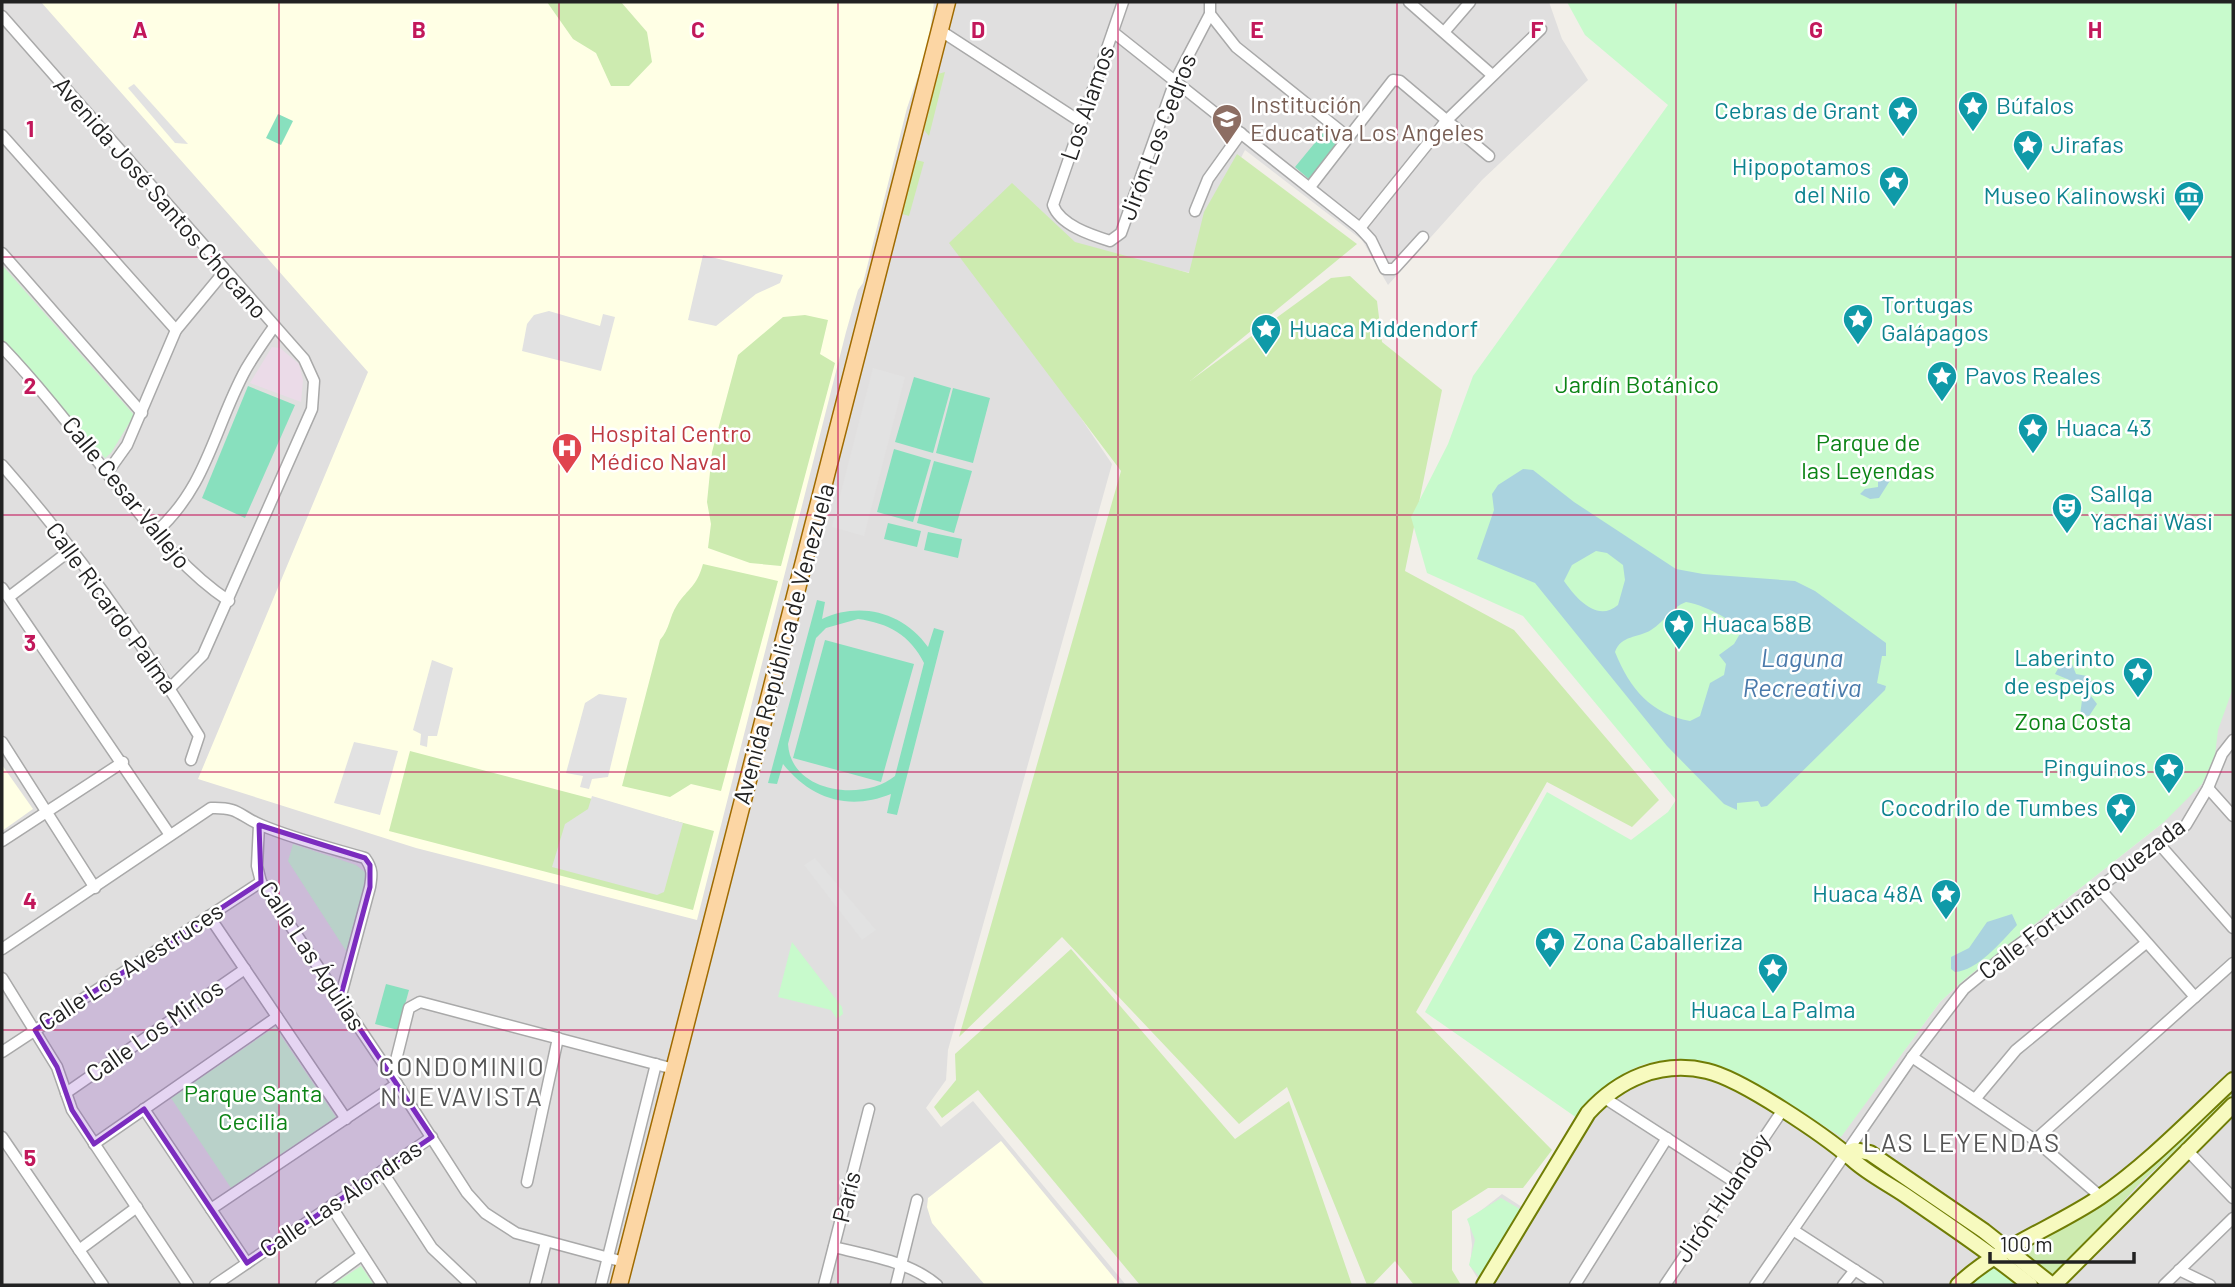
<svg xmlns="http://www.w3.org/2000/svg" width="2235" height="1287" font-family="Barlow,sans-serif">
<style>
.residential{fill:#e0dfdf}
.industrial{fill:#ebdbe8}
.education{fill:#ffffe5}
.grass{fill:#cdebb0}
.park{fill:#c8facc}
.pitch{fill:#88e0be;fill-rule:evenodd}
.parking{fill:#e2e2e2}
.water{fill:#aad3df;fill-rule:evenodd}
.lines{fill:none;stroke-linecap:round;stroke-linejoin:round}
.street-casing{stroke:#a9a9a9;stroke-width:13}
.secondary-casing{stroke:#707d05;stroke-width:18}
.primary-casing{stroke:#a06b00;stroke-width:19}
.street{stroke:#fff;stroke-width:10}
.secondary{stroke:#f7fabf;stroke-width:14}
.primary{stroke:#fcd6a4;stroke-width:16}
.marked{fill:#7b2cbf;fill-opacity:0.2;stroke:#7b2cbf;stroke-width:5;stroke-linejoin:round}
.grid{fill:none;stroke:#c2185b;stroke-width:2;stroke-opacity:0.55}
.labels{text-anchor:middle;stroke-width:5;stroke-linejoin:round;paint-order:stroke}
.street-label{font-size:24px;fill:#222;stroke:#fff}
.education-label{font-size:24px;fill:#785e54;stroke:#fff;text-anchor:start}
.culture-label{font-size:24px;fill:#0d838f;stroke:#fff;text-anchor:start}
.park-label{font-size:24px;fill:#0c8416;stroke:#fff}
.health-label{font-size:24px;fill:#be3a42;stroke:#fff;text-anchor:start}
.water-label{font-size:26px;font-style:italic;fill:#4a7aab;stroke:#fff}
.neighbourhood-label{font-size:26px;letter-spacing:2px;fill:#555;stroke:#fff}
.grid-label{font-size:23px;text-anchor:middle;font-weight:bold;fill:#c2185b;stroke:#fff;stroke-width:5;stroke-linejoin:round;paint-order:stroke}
</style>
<rect width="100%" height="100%" fill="#f2efe9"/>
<g class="residential">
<polygon points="2,2 1549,2 1562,39 1588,80 1482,180 1388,285 1362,240 1245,150 1211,216 1196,274 1078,249 965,246 1112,464 948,1050 946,1080 926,1108 941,1127 973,1101 1126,1285 2,1285"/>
<polygon points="2233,688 2233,1285 1473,1285 1478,1279 1470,1266 1472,1245 1469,1220 1502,1194 1522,1207 1577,1118 1612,1082 1644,1066 1685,1059 1729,1071 1841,1136 1940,1002 1965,979 2164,822"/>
</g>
<polygon class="industrial" points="272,347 280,348 299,364 303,380 301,402 250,383"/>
<g class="education">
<polygon points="41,2 934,2 928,47 907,108 863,283 858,290 846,332 697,920 416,848 198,779 368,372"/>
<polygon points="2,765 33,809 2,831"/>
<polygon points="1001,1141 1120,1285 985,1285 932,1223 927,1207 928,1198"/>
</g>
<g class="grass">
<polygon points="547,2 621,2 647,32 652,62 629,86 611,86 596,53 573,39"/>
<polygon points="945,72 929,136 924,130 938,74"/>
<polygon points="1237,154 1357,244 1190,381 1331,278 1350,276 1377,301 1382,342 1442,390 1405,571 1514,630 1659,800 1632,827 1547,782 1416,1012 1552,1150 1523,1188 1488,1188 1452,1211 1452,1270 1461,1285 1414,1285 1395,1261 1372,1285 1367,1285 1287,1087 1239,1124 1062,937 959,1037 1121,471 949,243 1012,183 1075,242 1189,273 1204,212"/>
<polygon points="913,159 924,162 909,216 899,213"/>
<polygon points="805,315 828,320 820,354 835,363 781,566 750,563 708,548 711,524 707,502 712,452 738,355 783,317"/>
<path d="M703,564L778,581L721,791L691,784L670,797L622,786L660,640C670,629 669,617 677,605C689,587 696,588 703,564Z"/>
<polygon points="410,751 714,831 693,910 389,831"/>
<polygon points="1071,949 1235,1139 1289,1101 1352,1285 1140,1285 978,1090 942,1118 934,1107 956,1080 955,1054"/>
<polygon points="2233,1087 2233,1097 2139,1184 2055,1277 2021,1252 2126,1188"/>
<polygon points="1857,1153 1865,1156 1992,1241 1988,1243 1864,1163"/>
</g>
<g class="park">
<path d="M1567,2H2233V688L2218,730L2215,755L2202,784L2164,822L1965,979L1940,1002L1841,1137C1777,1097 1684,1022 1611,1083C1598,1093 1588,1107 1577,1118L1425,1012L1547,792L1631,840L1668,812L1676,800L1523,616L1427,573L1411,517L1448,444L1473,376L1668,105L1585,35Z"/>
<polygon points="2,265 134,415 111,453 105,458 2,339"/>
<polygon points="293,844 356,865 365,872 367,883 348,954 288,861"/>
<polygon points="792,942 842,1007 843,1014 837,1019 831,1010 778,997"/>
<polygon points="275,1027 336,1117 231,1188 171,1098"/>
<polygon points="1501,1198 1527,1213 1485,1283 1469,1265 1475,1240 1467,1219"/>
<polygon points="1995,1264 2021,1285 1966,1285"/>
<polygon points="361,1266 374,1285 332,1285"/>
</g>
<g class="pitch">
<polygon points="278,114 293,121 281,145 266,138"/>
<polygon points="1323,133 1338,146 1310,180 1295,167"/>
<polygon points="914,377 951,388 933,453 895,442"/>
<polygon points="248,386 295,405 245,518 202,498"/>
<polygon points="953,388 990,398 973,463 936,453"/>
<polygon points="894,449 931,460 913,522 877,512"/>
<polygon points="934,461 972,471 954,533 917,523"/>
<polygon points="888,523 921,531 917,547 884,539"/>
<polygon points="928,532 962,539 958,558 924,550"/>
<path d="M817,600L825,602L822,619C860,601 903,612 928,647L934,628L944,631L897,815L887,813L891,794C849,811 811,799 783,764L777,784L768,783ZM858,619C888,623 910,635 924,663L895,776C863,802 791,793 788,744L816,638L826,628Z"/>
<polygon points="825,640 914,664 881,782 793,758"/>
<polygon points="386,984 409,990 398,1030 375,1024"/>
</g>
<g class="parking">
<polygon points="134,84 188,144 175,143 128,88"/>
<polygon points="703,255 783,275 780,283 756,294 716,326 688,320"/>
<polygon points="549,311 600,326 603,314 615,317 601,371 522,351 527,324 534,315"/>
<polygon points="873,368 905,377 864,536 832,527"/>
<polygon points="432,660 453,668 437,736 428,736 427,747 420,745 421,734 413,730"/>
<polygon points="599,694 627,698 608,777 592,779 589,789 580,787 583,776 566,773 585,703"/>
<polygon points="354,742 398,751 380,815 334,803"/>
<polygon points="592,796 683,823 664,892 657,895 552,867 565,824 588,809"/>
<polygon points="815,858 876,930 862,940 804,865"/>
</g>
<g class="water">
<path d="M1523,469L1533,470L1574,502L1676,569L1703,574L1795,581L1815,591L1886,643V656H1882L1877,683L1886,686L1885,690L1767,806L1761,807L1758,801L1737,803V810L1724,804L1667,746L1535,583L1477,559L1494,510L1492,494L1498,485ZM1596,551L1607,553L1623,565L1625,580L1618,605C1597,623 1576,598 1564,581L1572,565ZM1686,602C1699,603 1737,621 1741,632L1734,644L1719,655L1726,664L1724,675L1710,683L1700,716L1690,721C1651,714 1630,689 1615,652C1621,635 1638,638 1651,630C1664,622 1672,607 1686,602Z"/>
<polygon points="1891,479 1879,498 1870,499 1860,494 1865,489 1878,487 1878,480"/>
<polygon points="2072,664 2076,674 2087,676 2094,684 2091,687 2091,696 2097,704 2089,716 2080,715 2083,693 2072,681 2055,674 2060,665"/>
<path d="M2012,914L2017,925C2002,941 1977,971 1955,972L1951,969V957L1969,948L1987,922Z"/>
</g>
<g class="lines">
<g class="street-casing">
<g id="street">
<path d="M1123,2L1053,205C1060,225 1091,235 1110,241L1121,233L1175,81L1210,14V2"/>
<polyline points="1409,2 1491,74"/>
<polyline points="1210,14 1236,47 1348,137"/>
<polyline points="2,16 304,359 314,381 312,409 203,655 170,688"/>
<polyline points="941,31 1081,122"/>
<polyline points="1445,31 1470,2"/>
<polyline points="1113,32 1360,228 1371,240 1385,269 1394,269 1423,237"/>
<polyline points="2,135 176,330"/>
<polyline points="1310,187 1393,80 1400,81 1489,156"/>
<polyline points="1195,211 1208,179 1241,133"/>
<polyline points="1360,228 1446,121 1541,29"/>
<polyline points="2,253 142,413"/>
<path d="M2,347C44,391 80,439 118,487C152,529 184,571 229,601"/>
<path d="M2,465C75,548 141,641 199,736L191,760"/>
<polyline points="107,473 127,445 176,330 224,272"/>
<path d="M155,533C208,486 214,427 246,369C254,355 264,341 273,328"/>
<polyline points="2,588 170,835"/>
<polyline points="9,597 72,549"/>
<polyline points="2,742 95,888"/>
<polyline points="2208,788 2233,816"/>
<polyline points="259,825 257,866 261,882 397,1084 467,1193 485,1213 516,1233 624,1262"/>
<polyline points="2,841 123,762"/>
<polyline points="2160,845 2233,928"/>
<polyline points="2099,888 2195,997"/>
<polyline points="209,916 346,1119"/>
<path d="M2,949L211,808C240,807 239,816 261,825C294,839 331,848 365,858C373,869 372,875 370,887L340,999"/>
<polyline points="2,978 57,1067 72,1110 188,1285"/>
<polyline points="2,1052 261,882"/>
<polyline points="1912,1057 2035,1140 2101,1197"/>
<polyline points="392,1076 409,1008 420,1002 674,1069"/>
<polyline points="66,1093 245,969"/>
<polyline points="1603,1097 1733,1181"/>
<polyline points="1976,1098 2016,1050 2146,943"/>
<polyline points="144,1109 247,1263"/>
<polyline points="2,1137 103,1285"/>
<polyline points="2035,1140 2233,963"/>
<polyline points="94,1144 277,1017"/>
<polyline points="2186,1149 2233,1198"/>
<polyline points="382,1171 432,1248 471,1285"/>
<polyline points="527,1182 558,1038"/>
<polyline points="331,1206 382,1285"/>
<polyline points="211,1209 397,1084"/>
<polyline points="1793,1230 1878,1285"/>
<path d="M834,1247C869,1256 909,1261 937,1285"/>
<polyline points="79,1250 137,1207"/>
<polyline points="2179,1270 2210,1285"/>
<polyline points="215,1285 432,1137"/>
<polyline points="321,1285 362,1255"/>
<polyline points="535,1285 546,1242"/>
<polyline points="601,1285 656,1064"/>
<polyline points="824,1285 869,1109"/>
<polyline points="896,1285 917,1200"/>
<polyline points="1575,1285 1667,1138"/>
<polyline points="1665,1285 1782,1111"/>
<polyline points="1755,1285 1912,1057 1964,989 2014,948 2186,825 2208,788 2222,754 2233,740"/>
<polyline points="1843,1285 1855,1270"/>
<polyline points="2164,1285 2233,1218"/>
</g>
</g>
<g class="secondary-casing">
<g id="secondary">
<polyline points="1846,1153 1855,1150 1870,1153 1984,1231 2052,1285"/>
<path d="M1484,1285L1588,1113C1619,1079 1661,1060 1707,1071C1742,1079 1824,1135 1852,1159C1867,1173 1887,1183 1905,1195C1947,1224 1990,1252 2030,1285"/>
<path d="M1958,1285C1998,1247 2054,1228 2100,1197C2148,1164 2190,1120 2233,1080"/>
<polyline points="2054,1285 2233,1105"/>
</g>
</g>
<g class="primary-casing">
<polyline id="primary" points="619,1285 947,2"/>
</g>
<use href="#street" class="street"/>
<use href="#secondary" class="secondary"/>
<use href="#primary" class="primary"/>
</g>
<path class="marked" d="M259,825L365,858L370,865V887L340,999L432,1137L247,1263L144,1109L94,1144L72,1110L57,1067L35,1030L261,882Z"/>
<path class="grid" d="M279,2V1285M559,2V1285M838,2V1285M1118,2V1285M1397,2V1285M1676,2V1285M1956,2V1285M2,257H2233M2,515H2233M2,772H2233M2,1030H2233"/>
<defs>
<g id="sight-pin" transform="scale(1.575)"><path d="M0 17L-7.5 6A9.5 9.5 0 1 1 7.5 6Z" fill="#0f9aa8" stroke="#fff"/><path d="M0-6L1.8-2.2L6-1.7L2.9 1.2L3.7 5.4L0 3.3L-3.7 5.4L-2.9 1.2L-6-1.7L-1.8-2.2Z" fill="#fff"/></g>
<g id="school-pin" transform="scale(1.575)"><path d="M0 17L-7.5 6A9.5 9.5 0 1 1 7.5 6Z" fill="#8d6e63" stroke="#fff"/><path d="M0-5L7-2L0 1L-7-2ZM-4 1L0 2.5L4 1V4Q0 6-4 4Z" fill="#fff"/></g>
<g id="museum-pin" transform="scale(1.575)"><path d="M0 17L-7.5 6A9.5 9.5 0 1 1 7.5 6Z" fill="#0f9aa8" stroke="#fff"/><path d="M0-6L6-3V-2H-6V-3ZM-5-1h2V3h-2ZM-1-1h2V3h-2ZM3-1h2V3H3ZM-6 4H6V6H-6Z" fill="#fff"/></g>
<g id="hospital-pin" transform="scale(1.575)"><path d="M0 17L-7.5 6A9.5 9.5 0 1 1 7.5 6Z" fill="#e0444e" stroke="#fff"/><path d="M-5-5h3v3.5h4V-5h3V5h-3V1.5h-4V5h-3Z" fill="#fff"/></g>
<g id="theatre-pin" transform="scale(1.575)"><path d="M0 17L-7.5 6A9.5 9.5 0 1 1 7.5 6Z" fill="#0f9aa8" stroke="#fff"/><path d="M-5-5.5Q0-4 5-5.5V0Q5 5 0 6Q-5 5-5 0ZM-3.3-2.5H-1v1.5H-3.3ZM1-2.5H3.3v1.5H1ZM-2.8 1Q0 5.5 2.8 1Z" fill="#fff"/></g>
</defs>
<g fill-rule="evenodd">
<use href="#sight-pin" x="1973" y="106"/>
<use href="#sight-pin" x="1903" y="111"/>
<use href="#school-pin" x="1227" y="119"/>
<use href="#sight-pin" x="2028" y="145"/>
<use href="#sight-pin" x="1894" y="181"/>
<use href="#museum-pin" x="2189" y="196"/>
<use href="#sight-pin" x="1858" y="319"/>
<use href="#sight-pin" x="1266" y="329"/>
<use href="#sight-pin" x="1942" y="376"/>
<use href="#sight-pin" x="2033" y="428"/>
<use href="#hospital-pin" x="567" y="448"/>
<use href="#theatre-pin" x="2067" y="508"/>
<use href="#sight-pin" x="1679" y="624"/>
<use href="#sight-pin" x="2138" y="672"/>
<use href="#sight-pin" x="2169" y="768"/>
<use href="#sight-pin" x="2121" y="808"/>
<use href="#sight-pin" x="1946" y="894"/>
<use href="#sight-pin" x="1550" y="942"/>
<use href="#sight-pin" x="1773" y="968"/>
</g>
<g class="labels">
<g class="street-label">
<text transform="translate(1088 103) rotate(-71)" y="8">Los Alamos</text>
<text transform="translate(1158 137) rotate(-69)" y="8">Jirón Los Cedros</text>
<text transform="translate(160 198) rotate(49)" y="8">Avenida José Santos Chocano</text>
<text transform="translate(126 493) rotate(51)" y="8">Calle Cesar Vallejo</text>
<text transform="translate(111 608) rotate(54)" y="8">Calle Ricardo Palma</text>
<text transform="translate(784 644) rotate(-75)" y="8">Avenida República de Venezuela</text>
<text transform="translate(2082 899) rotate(-37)" y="8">Calle Fortunato Quezada</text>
<text transform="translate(312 956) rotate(57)" y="8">Calle Las Águilas</text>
<text transform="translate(131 967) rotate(-33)" y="8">Calle Los Avestruces</text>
<text transform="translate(155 1031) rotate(-35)" y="8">Calle Los Mirlos</text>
<text transform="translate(847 1197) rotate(-76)" y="8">París</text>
<text transform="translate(1723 1198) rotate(-56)" y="8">Jirón Huandoy</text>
<text transform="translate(341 1199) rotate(-34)" y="8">Calle Las Alondras</text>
</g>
<g class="education-label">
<text x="1250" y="113">Institución<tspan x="1250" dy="28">Educativa Los Angeles</tspan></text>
</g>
<g class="culture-label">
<text x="1996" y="114">Búfalos</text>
<text x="1880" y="119" text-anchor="end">Cebras de Grant</text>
<text x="2051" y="153">Jirafas</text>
<text x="1871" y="175" text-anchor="end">Hipopotamos<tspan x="1871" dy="28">del Nilo</tspan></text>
<text x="2166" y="204" text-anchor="end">Museo Kalinowski</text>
<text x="1881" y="313">Tortugas<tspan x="1881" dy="28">Galápagos</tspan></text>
<text x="1289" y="337">Huaca Middendorf</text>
<text x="1965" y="384">Pavos Reales</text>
<text x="2056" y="436">Huaca 43</text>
<text x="2090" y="502">Sallqa<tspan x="2090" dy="28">Yachai Wasi</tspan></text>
<text x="1702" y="632">Huaca 58B</text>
<text x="2115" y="666" text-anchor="end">Laberinto<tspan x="2115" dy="28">de espejos</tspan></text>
<text x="2146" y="776" text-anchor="end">Pinguinos</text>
<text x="2098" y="816" text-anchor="end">Cocodrilo de Tumbes</text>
<text x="1923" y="902" text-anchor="end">Huaca 48A</text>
<text x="1573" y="950">Zona Caballeriza</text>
<text x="1773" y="1018" text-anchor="middle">Huaca La Palma</text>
</g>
<g class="park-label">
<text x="1637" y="393">Jardín Botánico</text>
<text x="1868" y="451">Parque de<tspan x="1868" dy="28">las Leyendas</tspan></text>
<text x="2073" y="730">Zona Costa</text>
<text x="253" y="1102">Parque Santa<tspan x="253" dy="28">Cecilia</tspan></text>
</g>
<g class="health-label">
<text x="590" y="442">Hospital Centro<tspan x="590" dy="28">Médico Naval</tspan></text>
</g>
<g class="water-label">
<text x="1802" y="667">Laguna<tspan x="1802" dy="30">Recreativa</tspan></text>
</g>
<g class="neighbourhood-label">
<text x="462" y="1076">CONDOMINIO<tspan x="462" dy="30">NUEVAVISTA</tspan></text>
<text x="1962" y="1152">LAS LEYENDAS</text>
</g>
</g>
<g class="grid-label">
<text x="140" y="38">A</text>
<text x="419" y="38">B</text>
<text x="698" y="38">C</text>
<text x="978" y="38">D</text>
<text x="1257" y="38">E</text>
<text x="1537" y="38">F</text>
<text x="1816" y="38">G</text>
<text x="2095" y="38">H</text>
<text x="30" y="137">1</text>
<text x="30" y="394">2</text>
<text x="30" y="651">3</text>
<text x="30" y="909">4</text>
<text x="30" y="1166">5</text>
</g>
<rect width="2235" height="1287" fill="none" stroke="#222222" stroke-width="7"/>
<path d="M1990 1252v10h144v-10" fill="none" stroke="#222222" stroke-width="3.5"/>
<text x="2000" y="1252" font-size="21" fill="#222222" stroke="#ffffff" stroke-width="5" paint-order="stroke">100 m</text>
</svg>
